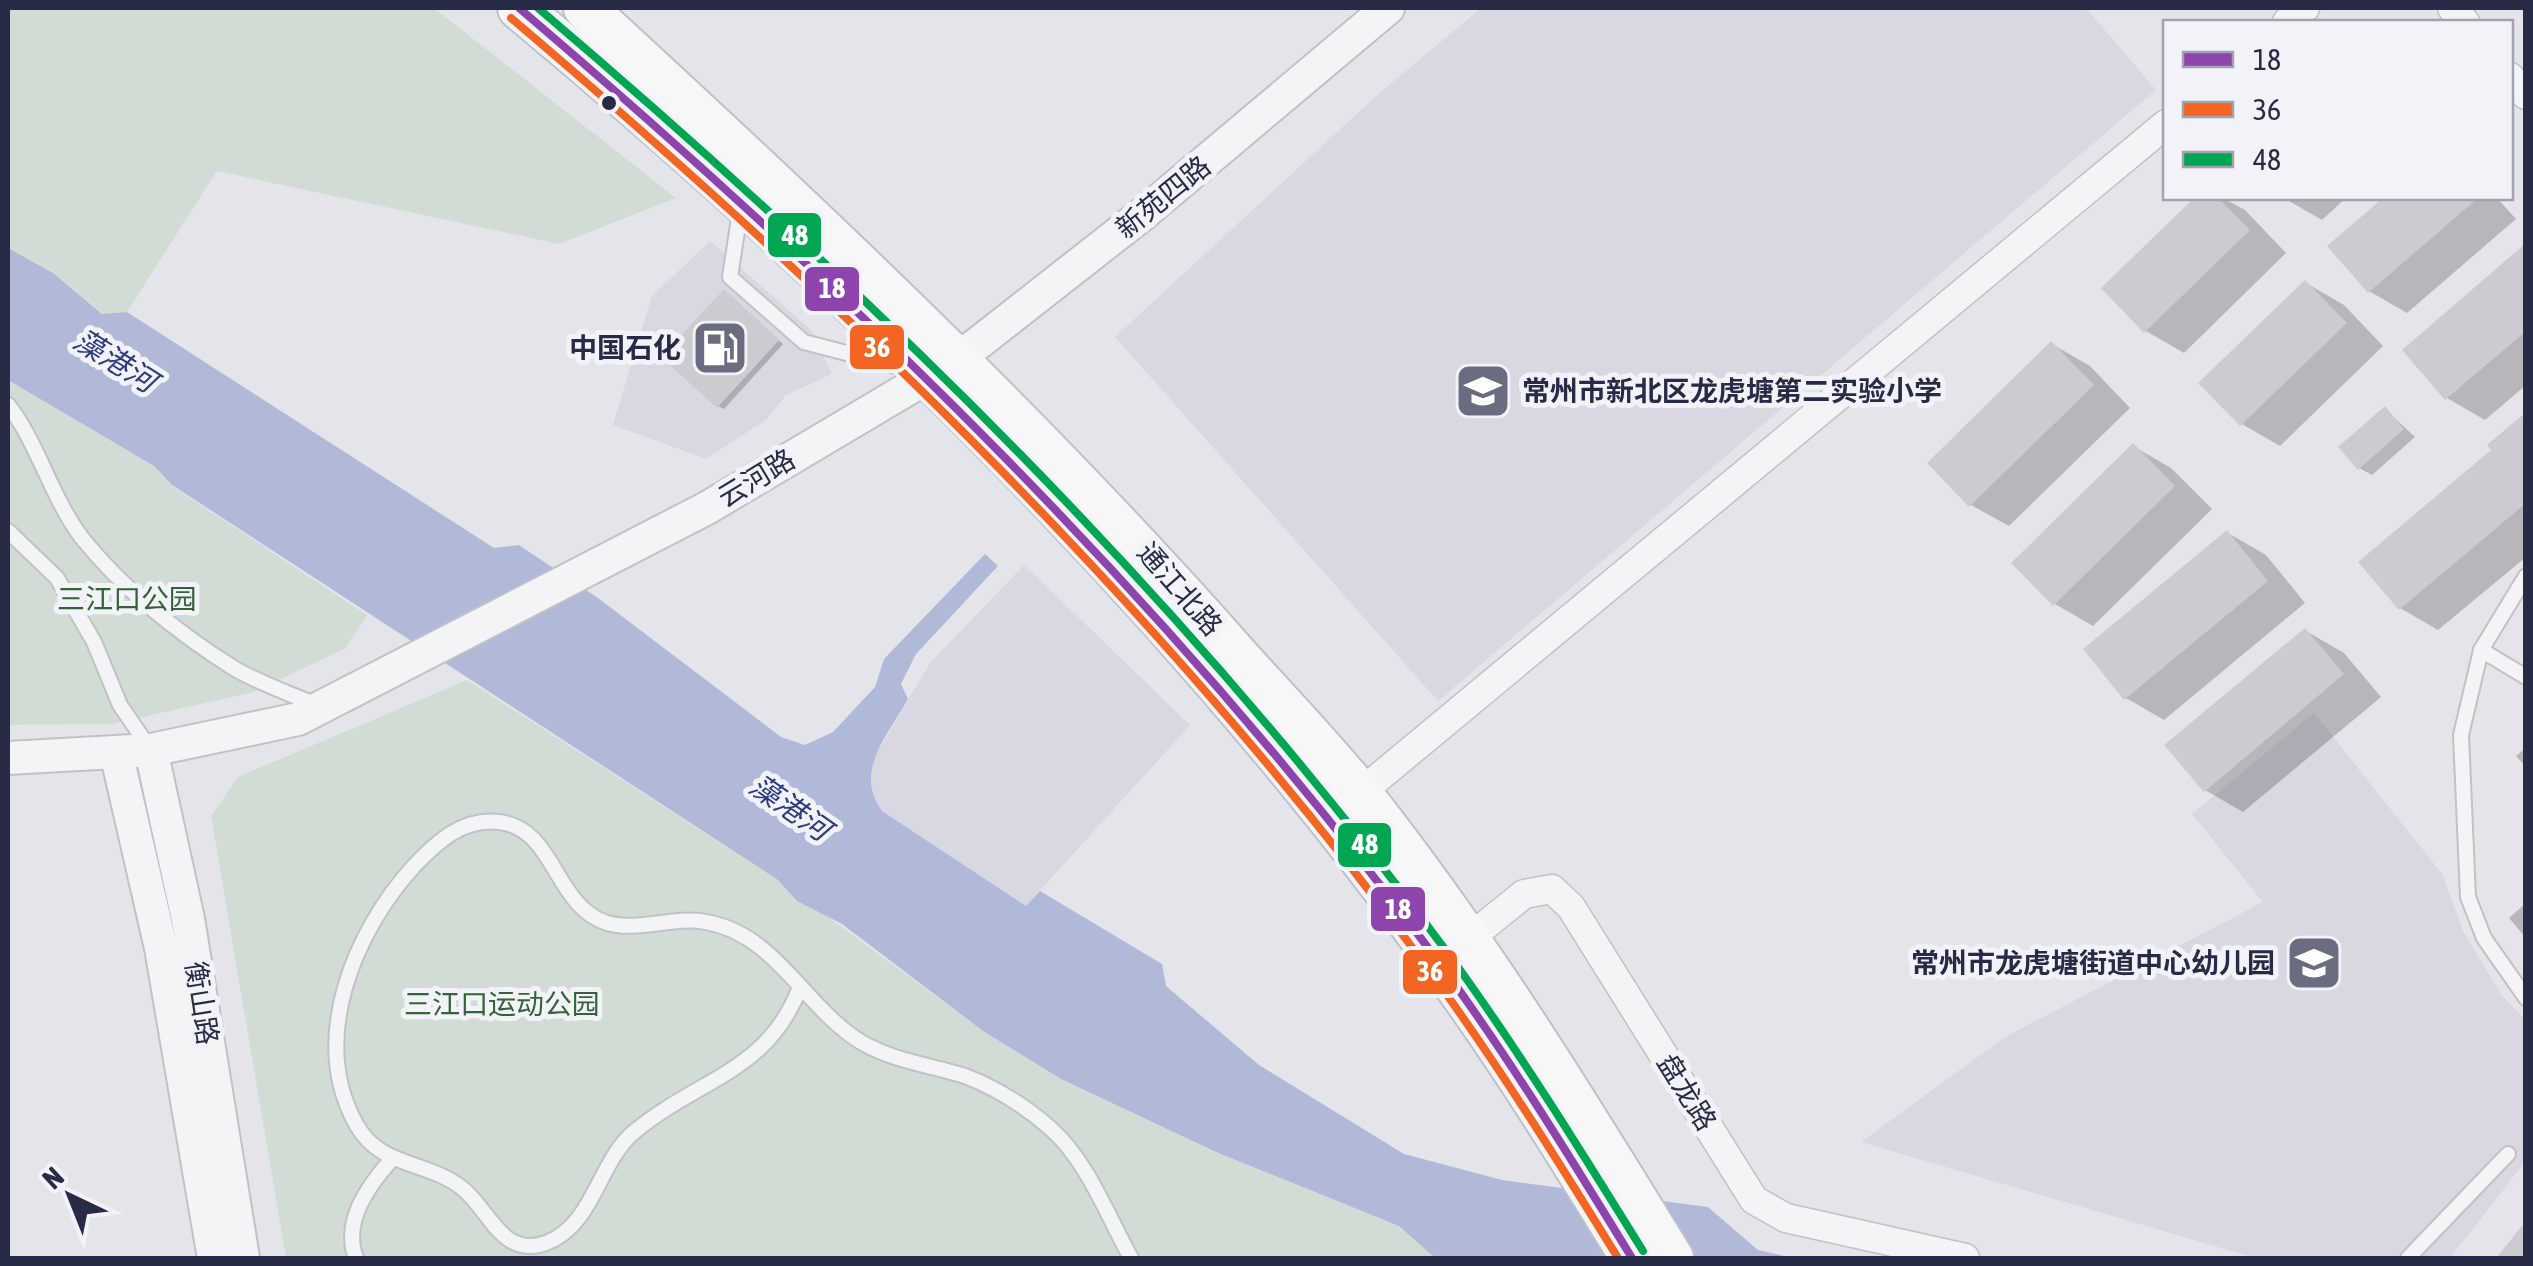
<svg xmlns="http://www.w3.org/2000/svg" width="2533" height="1266" font-family="'Asap Condensed','Noto Sans SC',sans-serif">
<style>
.built{fill:#d7d8e2}
.green{fill:#d1ddd4}
.water{fill:#b0b9d7}
.shadow{fill:#0003}
.building{fill:#cbccd2}
.lines{fill:none;stroke-linecap:round;stroke-linejoin:round}
.service-casing{stroke:#c1c2c8;stroke-width:18}
.minor-casing{stroke:#c1c2c8;stroke-width:31}
.tertiary-casing{stroke:#c1c2c8;stroke-width:36}
.primary-casing{stroke:#c0c1c8;stroke-width:46}
.service{stroke:#f3f4f6;stroke-width:14}
.minor{stroke:#f3f4f6;stroke-width:28}
.tertiary{stroke:#f3f4f6;stroke-width:32}
.primary{stroke:#f7f7f8;stroke-width:42}
.bus-1-casing{stroke:#f2f3f9;stroke-width:15}
.bus-2-casing{stroke:#f2f3f9;stroke-width:15}
.bus-3-casing{stroke:#f2f3f9;stroke-width:15}
.bus-1{stroke:#8e44ad;stroke-width:8}
.bus-2{stroke:#f26522;stroke-width:8}
.bus-3{stroke:#00a651;stroke-width:8}
.bus-dot{fill:#282b46;stroke:#f2f3f9;stroke-width:4}
.labels{text-anchor:middle;stroke-width:10;stroke-linejoin:round;paint-order:stroke}
.street-label{font-size:28px;fill:#282b46;stroke:#f2f3f9}
.poi-label{font-size:28px;font-weight:bold;fill:#282b46;stroke:#f2f3f9;text-anchor:end}
.park-label{font-size:28px;fill:#346337;stroke:#f2f3f9}
.water-label{font-size:30px;font-style:italic;fill:#2d3d7e;stroke:#f2f3f9}
.line-badge{stroke:#f2f3f9;stroke-width:4}
.badge-label{font-size:28px;text-anchor:middle;font-weight:bold;fill:#fff}
</style>
<rect width="100%" height="100%" fill="#e4e5ea"/>
<g class="built">
<polygon points="1481,8 2086,8 2156,90 1438,701 1115,337 1375,97"/>
<polygon points="710,241 810,329 832,374 786,395 766,420 706,459 613,425 652,296"/>
<polygon points="1024,565 1190,725 1026,906 882,811 871,796 869,780 871,763 930,663"/>
<polygon points="2314,713 2443,875 2463,931 2502,996 2525,1019 2525,1162 2450,1258 2255,1258 1861,1142 2005,1037 2263,902 2192,814"/>
</g>
<g class="green">
<polygon points="8,8 434,8 676,198 559,244 217,171 127,312 103,314 53,273 8,248"/>
<polygon points="8,380 154,466 172,486 367,615 346,648 254,692 112,724 8,725"/>
<polygon points="467,680 778,880 983,1031 1061,1079 1216,1152 1399,1226 1435,1258 286,1258 211,816 238,777"/>
</g>
<path class="water" d="M8,248L53,273L102,314L127,312L494,548L519,545L598,598L781,737L805,745L833,732L875,687L884,659L985,554L998,566L916,654L901,684L908,699C888,735 853,772 882,811L1026,906L1040,891L1162,964L1166,986L1259,1065L1404,1154L1502,1180L1708,1207L1758,1250L1793,1258H1435L1399,1226L1216,1152L1061,1079L983,1031L842,924L797,901L778,880L172,485L154,466L8,380Z"/>
<g class="shadow">
<polygon points="2198,198 2223,198 2245,210 2286,253 2184,353 2146,331 2104,288"/>
<polygon points="2284,198 2346,198 2322,220"/>
<polygon points="2387,198 2497,198 2516,219 2407,313 2369,291 2330,247"/>
<polygon points="2526,251 2526,385 2485,420 2447,398 2405,350"/>
<polygon points="2306,283 2344,305 2383,346 2280,446 2242,424"/>
<polygon points="730,295 783,344 724,409 718,406"/>
<polygon points="2052,344 2090,366 2130,408 2009,526 1971,505"/>
<polygon points="2385,409 2415,437 2372,475 2359,468"/>
<polygon points="2526,415 2526,557 2438,630 2400,608 2494,450"/>
<polygon points="2133,446 2171,468 2212,509 2093,626 2055,604"/>
<polygon points="2228,533 2266,555 2305,603 2164,720 2126,698"/>
<polygon points="2306,631 2344,653 2381,697 2243,812 2205,790"/>
<polygon points="2526,748 2526,767 2516,756"/>
<polygon points="2526,903 2526,938 2509,918"/>
</g>
<g class="building">
<polygon points="2194,198 2218,198 2250,230 2144,333 2101,288"/>
<polygon points="2383,198 2478,198 2368,293 2327,246"/>
<polygon points="2526,243 2526,331 2445,400 2402,350"/>
<polygon points="2305,280 2347,323 2240,426 2198,383"/>
<polygon points="724,289 779,340 717,408 661,357"/>
<polygon points="2051,341 2094,385 1969,507 1927,463"/>
<polygon points="2385,406 2404,429 2358,470 2338,447"/>
<polygon points="2526,412 2526,503 2399,610 2358,562 2491,450 2487,445"/>
<polygon points="2133,443 2175,486 2053,606 2011,563"/>
<polygon points="2227,530 2268,581 2124,700 2083,649"/>
<polygon points="2305,628 2344,674 2204,792 2164,745"/>
<polygon points="2526,1221 2526,1258 2496,1258"/>
</g>
<g class="lines">
<g class="service-casing">
<g id="service">
<polyline points="740,212 730,277 804,342 900,367"/>
<path d="M8,405C37,441 51,497 82,538C122,588 178,633 232,667C258,683 289,693 316,705"/>
<polyline points="8,531 57,578 94,642 120,705 150,749"/>
<polyline points="2526,576 2481,650 2461,735 2468,897 2484,938 2526,998"/>
<polyline points="2481,650 2526,677"/>
<path d="M800,987C768,1072 699,1078 634,1132C598,1162 594,1225 546,1243C502,1259 489,1209 462,1188C426,1160 380,1168 356,1124C309,1039 354,932 414,866C437,842 462,818 499,822C555,828 554,906 607,923C638,932 674,916 706,922C776,934 804,1007 861,1042C893,1061 930,1065 965,1076C996,1088 1025,1106 1050,1128C1087,1160 1108,1217 1131,1258"/>
<path d="M356,1258C342,1222 368,1186 391,1160"/>
<polyline points="2408,1258 2508,1154"/>
</g>
</g>
<g class="minor-casing">
<g id="minor">
<polyline points="2452,8 2465,22"/>
<polyline points="2287,22 2305,8"/>
<polyline points="2510,77 2526,95"/>
<polyline points="1360,793 2166,124"/>
<polyline points="1467,940 1524,894 1552,889 1571,907 1754,1200 1786,1218 1965,1258"/>
</g>
</g>
<g class="tertiary-casing">
<g id="tertiary">
<polyline points="151,750 188,919 243,1258"/>
<polyline points="116,752 161,948 214,1258"/>
<polyline points="8,758 151,750 298,719 707,508 958,359 1143,214 1388,8"/>
</g>
</g>
<g class="primary-casing">
<g id="primary">
<path d="M519,8C858,290 1177,604 1438,961C1508,1056 1570,1157 1632,1258"/>
<path d="M585,8C813,217 1038,429 1243,662C1282,705 1323,748 1360,793C1476,939 1575,1100 1672,1258"/>
</g>
</g>
<use href="#service" class="service"/>
<use href="#minor" class="minor"/>
<use href="#tertiary" class="tertiary"/>
<use href="#primary" class="primary"/>
<g class="bus-1-casing">
<path id="bus-1" d="M519,8C857,296 1173,604 1438,961C1508,1056 1570,1157 1632,1258"/>
</g>
<g class="bus-2-casing">
<path id="bus-2" d="M511,18C849,305 1166,612 1429,970C1497,1063 1558,1161 1618,1258"/>
</g>
<g class="bus-3-casing">
<path id="bus-3" d="M538,8C873,293 1188,600 1450,956C1519,1051 1581,1151 1643,1251"/>
</g>
<use href="#bus-1" class="bus-1"/>
<use href="#bus-2" class="bus-2"/>
<use href="#bus-3" class="bus-3"/>
</g>
<defs>
<g id="fuel-square" transform="scale(2.875)"><rect x="-9" y="-9" width="18" height="18" rx="4" fill="#6a6c7f" stroke="#f2f3f9"/><path d="M-5.5-6h7V0h2V4h1.3V-2.5L3-4.5l.8-.8L6-3V5H2.5V1h-1V6h-7ZM-4.2-4.7v3.2H.2V-4.7Z" fill="#fff"/></g>
<g id="school-square" transform="scale(2.875)"><rect x="-9" y="-9" width="18" height="18" rx="4" fill="#6a6c7f" stroke="#f2f3f9"/><path d="M0-5L7-2L0 1L-7-2ZM-4 1L0 2.5L4 1V4Q0 6-4 4Z" fill="#fff"/></g>
</defs>
<g fill-rule="evenodd">
<use href="#fuel-square" x="720" y="348"/>
<use href="#school-square" x="1483" y="391"/>
<use href="#school-square" x="2314" y="963"/>
</g>
<circle class="bus-dot" cx="609" cy="103" r="9"/>
<g class="labels">
<g class="street-label">
<text transform="translate(1163 197) rotate(-39)" y="10">新苑四路</text>
<text transform="translate(756 478) rotate(-31)" y="10">云河路</text>
<text transform="translate(1180 589) rotate(49)" y="10">通江北路</text>
<text transform="translate(202 1003) rotate(81)" y="10">衡山路</text>
<text transform="translate(1687 1092) rotate(58)" y="10">盘龙路</text>
</g>
<g class="poi-label">
<text x="681" y="358">中国石化</text>
<text x="1522" y="401" text-anchor="start">常州市新北区龙虎塘第二实验小学</text>
<text x="2275" y="973">常州市龙虎塘街道中心幼儿园</text>
</g>
<g class="park-label">
<text x="127" y="609">三江口公园</text>
<text x="502" y="1014">三江口运动公园</text>
</g>
<g class="water-label">
<text transform="translate(115 361) rotate(32)" y="10">藻港河</text>
<text transform="translate(790 808) rotate(35)" y="10">藻港河</text>
</g>
</g>
<g class="line-badge">
<rect x="766" y="211" width="57" height="48" rx="10" fill="#00a651"/>
<rect x="803" y="265" width="58" height="48" rx="10" fill="#8e44ad"/>
<rect x="848" y="323" width="58" height="48" rx="10" fill="#f26522"/>
<rect x="1336" y="821" width="57" height="48" rx="10" fill="#00a651"/>
<rect x="1369" y="885" width="58" height="48" rx="10" fill="#8e44ad"/>
<rect x="1401" y="948" width="58" height="48" rx="10" fill="#f26522"/>
</g>
<g class="badge-label">
<text x="795" y="245">48</text>
<text x="832" y="298">18</text>
<text x="877" y="357">36</text>
<text x="1365" y="854">48</text>
<text x="1398" y="919">18</text>
<text x="1430" y="981">36</text>
</g>
<rect width="2533" height="1266" fill="none" stroke="#282b46" stroke-width="20"/>
<rect x="2163" y="20" width="350" height="180" fill="#f2f3f9" stroke="#a1a3b1" stroke-width="2.5"/>
<rect x="2183" y="52" width="50" height="15" fill="#8e44ad" stroke="#a1a3b1" stroke-width="2.5"/>
<text x="2253" y="70" font-size="30" fill="#282b46">18</text>
<rect x="2183" y="102" width="50" height="15" fill="#f26522" stroke="#a1a3b1" stroke-width="2.5"/>
<text x="2253" y="120" font-size="30" fill="#282b46">36</text>
<rect x="2183" y="152" width="50" height="15" fill="#00a651" stroke="#a1a3b1" stroke-width="2.5"/>
<text x="2253" y="170" font-size="30" fill="#282b46">48</text>
<g transform="translate(70 1196) rotate(317)" stroke="#f2f3f9" stroke-width="8" paint-order="stroke">
<path d="M0-8L18 38L0 25L-18 38Z" fill="#282b46"/>
<text y="-15" font-size="28" font-weight="bold" text-anchor="middle" fill="#282b46">N</text>
</g>
</svg>
